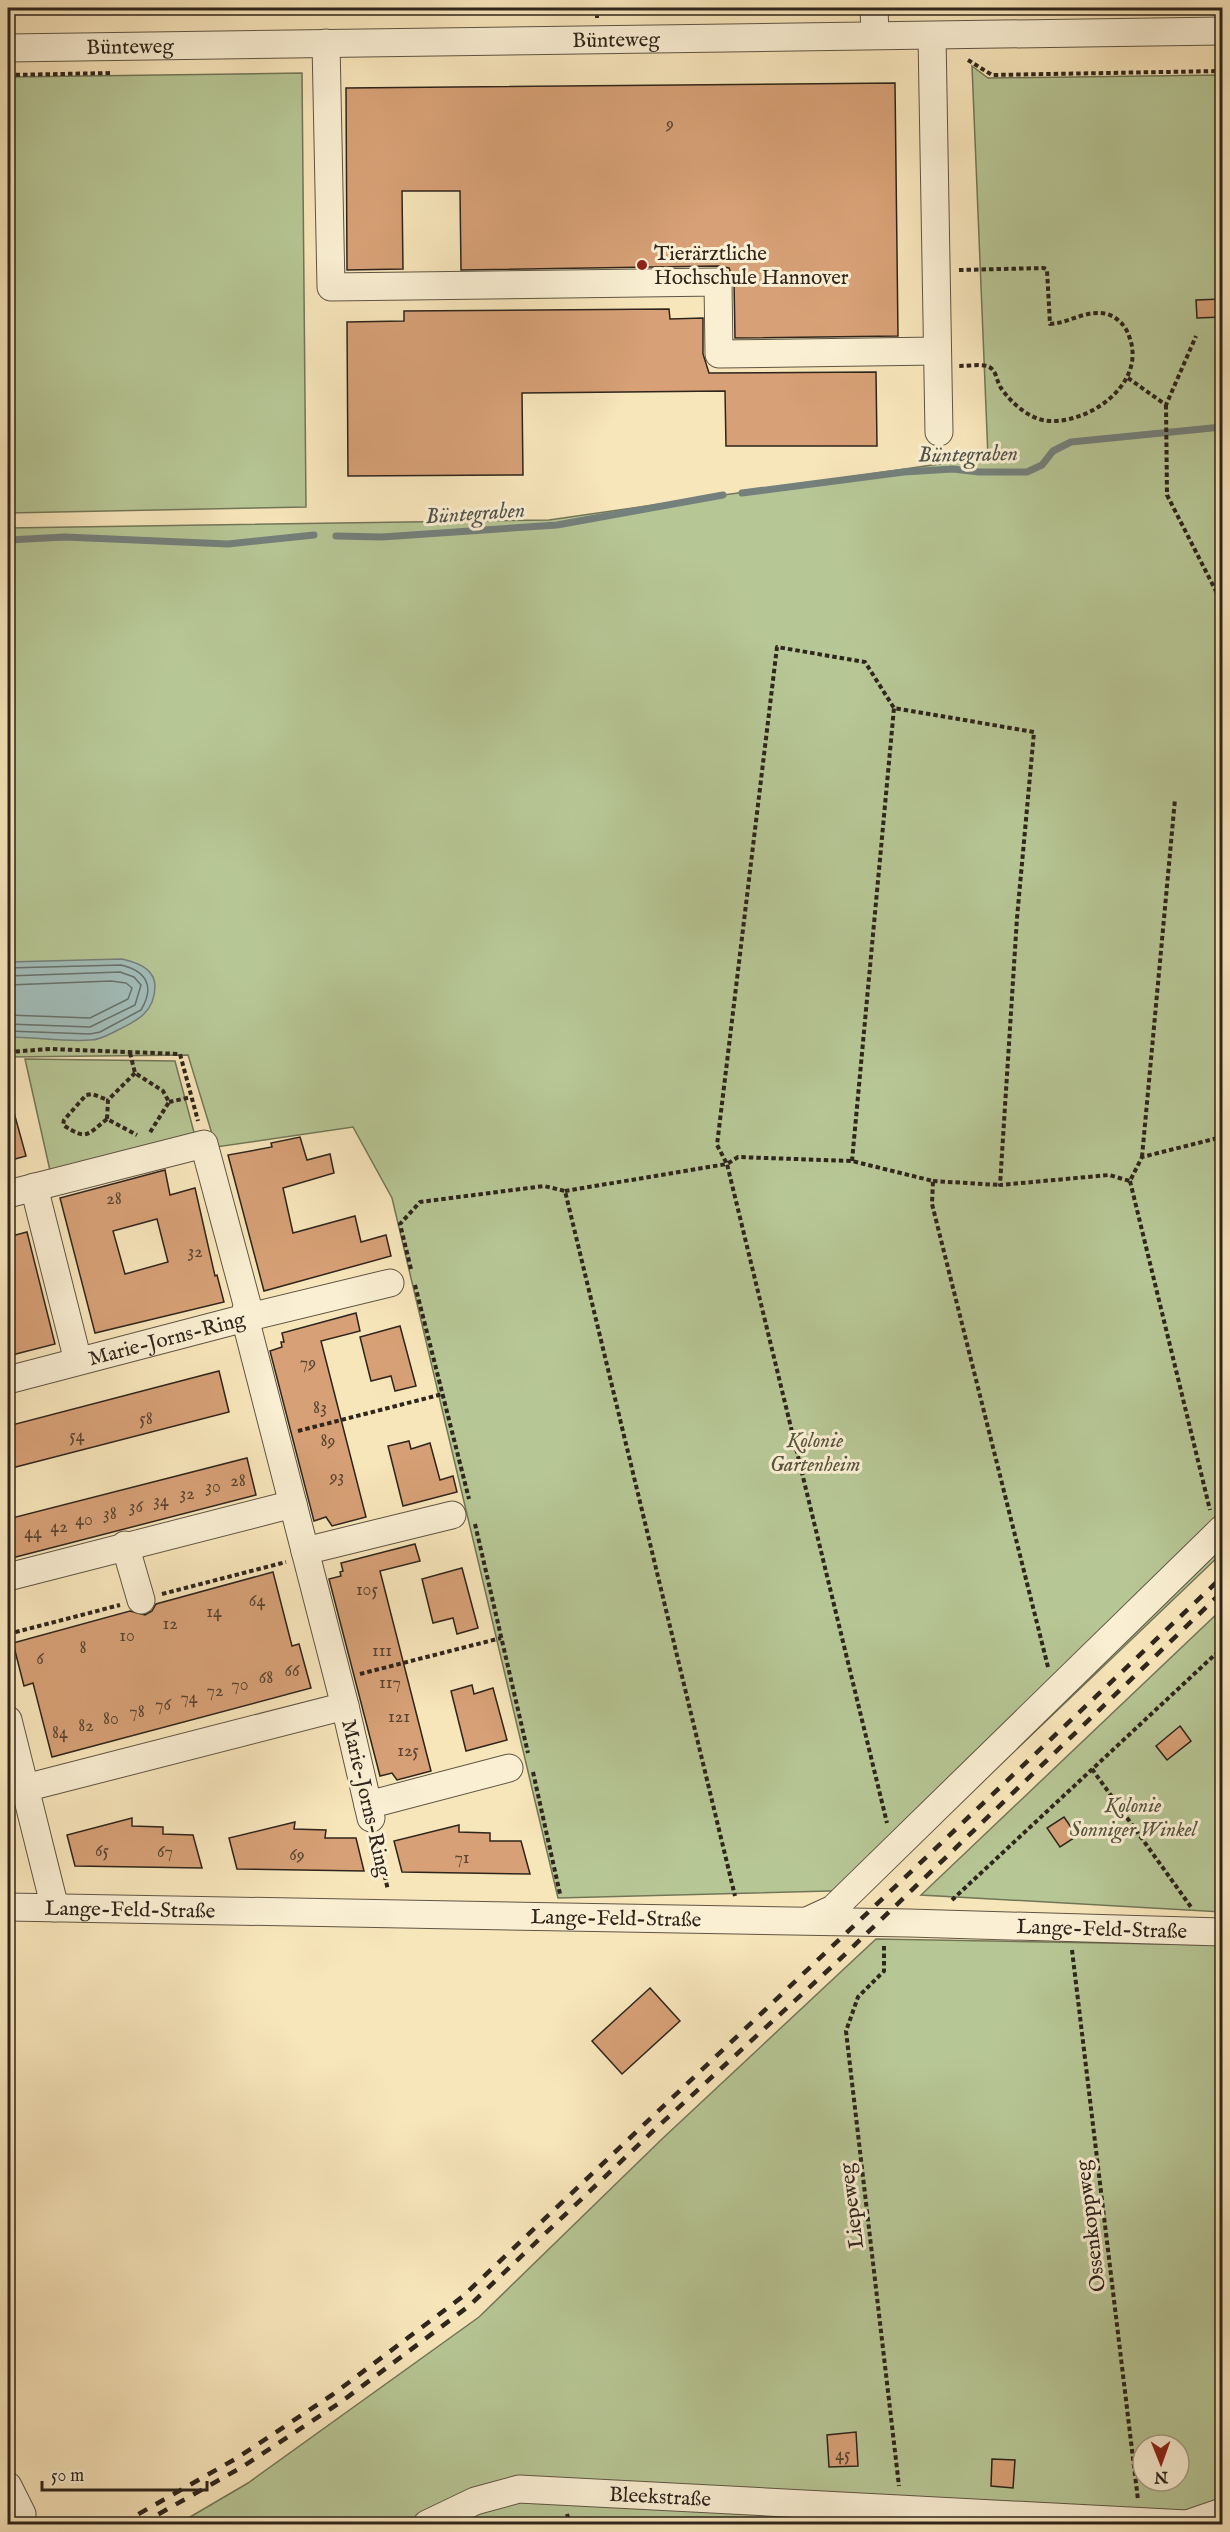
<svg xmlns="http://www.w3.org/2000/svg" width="1230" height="2532" font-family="'IM FELL English',serif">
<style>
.green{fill:#b7c695;stroke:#727658;stroke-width:1.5;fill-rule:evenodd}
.water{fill:#a2bdba;stroke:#74807b;stroke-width:1.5}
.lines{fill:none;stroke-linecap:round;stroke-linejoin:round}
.shore{stroke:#68716b;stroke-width:1.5}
.stream{stroke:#74807b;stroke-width:7}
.building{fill:#d7a076;stroke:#2e251c;stroke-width:1.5;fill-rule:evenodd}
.minor-casing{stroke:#605544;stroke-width:29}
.path{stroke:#2e251c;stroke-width:4;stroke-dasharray:4.5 3;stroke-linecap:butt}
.minor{stroke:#faefd3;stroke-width:27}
.rail{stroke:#2e251c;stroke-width:4.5;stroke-dasharray:10 10;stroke-linecap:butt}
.poi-dot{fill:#8f2418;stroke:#faefd3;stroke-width:2}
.labels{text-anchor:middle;stroke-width:6;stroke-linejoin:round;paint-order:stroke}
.number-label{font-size:18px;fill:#584432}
.street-label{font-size:21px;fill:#2e251c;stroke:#faefd3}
.poi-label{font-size:21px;fill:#2e251c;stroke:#faefd3;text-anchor:start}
.park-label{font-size:21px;font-style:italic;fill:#575540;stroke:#faefd3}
.water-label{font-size:22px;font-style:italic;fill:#51534b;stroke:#faefd3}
</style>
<rect width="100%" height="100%" fill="#f8e6bb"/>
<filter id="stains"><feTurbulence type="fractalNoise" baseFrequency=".00333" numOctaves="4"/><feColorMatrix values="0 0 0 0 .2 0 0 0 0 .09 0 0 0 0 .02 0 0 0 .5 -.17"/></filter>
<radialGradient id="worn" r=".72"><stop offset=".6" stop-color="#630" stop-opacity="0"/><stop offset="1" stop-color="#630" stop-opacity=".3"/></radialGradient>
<g class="green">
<polygon points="492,8 963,8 492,13"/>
<polygon points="972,66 988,78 1222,75 1222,1553 869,1890 558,1898 392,1198 353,1127 216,1147 188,1055 8,1057 8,528 549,520 988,457"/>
<polygon points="302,73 306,507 8,513 8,77"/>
<polygon points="25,1059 175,1061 195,1136 51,1175"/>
<polygon points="1222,1609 1222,1912 921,1895"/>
<path d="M876,1939L1222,1945V2524H430L427,2513L406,2524H178L248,2483L479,2317L662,2139ZM1143,2445H1179V2481H1143Z"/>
</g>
<path class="water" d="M122,959C136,962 155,969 155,986C155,1012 137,1021 116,1031C108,1035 100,1040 90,1040C65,1042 35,1037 8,1037V962Z"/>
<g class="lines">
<g class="shore">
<path d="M8,968L121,965C147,971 155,987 141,1010L100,1032L90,1034L8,1031"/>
<polyline points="8,976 120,972 134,977 141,985 135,1005 90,1027 8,1024"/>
<polyline points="8,985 111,981 126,983 132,988 128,999 90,1018 8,1015"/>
</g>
<g class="stream">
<polyline points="742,493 904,472 953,469 979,472 1027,472 1042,465 1053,451 1071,442 1222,427"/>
<polyline points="336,536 382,537 557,525 723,495"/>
<polyline points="8,540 65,537 228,544 314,535"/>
</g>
</g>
<g class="building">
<polygon points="895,83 898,336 735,338 734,281 729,268 718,266 461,270 460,191 402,191 403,269 347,270 346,88"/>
<polygon points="1222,299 1222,317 1197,318 1196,300"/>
<polygon points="669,309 670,319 703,318 703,354 709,373 876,372 877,446 726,446 725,391 522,393 523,475 348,476 347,322 404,321 404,311"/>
<polygon points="13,1109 26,1156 8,1161 8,1110"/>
<polygon points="300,1137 307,1160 330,1154 334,1173 283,1188 293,1233 355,1216 361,1242 386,1235 391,1256 264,1291 228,1155 272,1147 271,1143"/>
<path d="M165,1170L170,1195L195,1188L215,1276L217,1275L224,1302L95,1333L60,1198ZM157,1219L168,1262L125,1274L113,1231Z"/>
<polygon points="27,1232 55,1344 8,1356 8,1237"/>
<polygon points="356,1313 360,1331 321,1341 366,1517 332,1526 326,1517 314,1521 270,1351 282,1347 281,1342 284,1342 282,1333"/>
<polygon points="400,1326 416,1386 395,1391 391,1376 371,1381 360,1337"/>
<polygon points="219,1371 229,1412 8,1469 8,1426"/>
<polygon points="409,1441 411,1449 430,1443 440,1480 453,1476 457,1492 403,1506 388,1446"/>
<polygon points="247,1458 256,1495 8,1559 8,1519"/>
<polygon points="415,1544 420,1561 380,1571 431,1771 397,1780 392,1773 380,1776 329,1579 341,1576 340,1572 343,1571 341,1563"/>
<polygon points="462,1568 478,1628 457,1634 453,1618 433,1623 422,1579"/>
<polygon points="273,1572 292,1646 299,1644 311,1688 52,1757 33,1683 24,1686 13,1643 130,1611 145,1615 152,1611 156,1604"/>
<polygon points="472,1685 474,1694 493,1688 507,1740 466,1751 451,1691"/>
<polygon points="1180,1726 1191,1741 1167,1760 1156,1746"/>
<polygon points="1064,1817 1077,1836 1060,1847 1047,1828"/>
<polygon points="132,1818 132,1826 163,1827 163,1834 193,1835 202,1868 75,1866 67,1835"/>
<polygon points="295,1822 294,1829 326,1830 325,1838 356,1838 364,1871 237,1869 229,1838"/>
<polygon points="459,1825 459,1832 490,1833 490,1841 521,1841 530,1874 402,1872 394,1841"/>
<polygon points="650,1988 680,2021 622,2074 592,2041"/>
<polygon points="856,2432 858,2466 829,2467 827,2435"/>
<polygon points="992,2459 1015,2460 1013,2488 991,2486"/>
</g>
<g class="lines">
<g class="minor-casing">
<g id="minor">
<polyline points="874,8 875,35"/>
<polyline points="932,36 939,432"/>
<polyline points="326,43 331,287 718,282 719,354 937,351"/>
<path id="s1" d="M8,48L1222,31"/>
<polyline points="34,1187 78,1361"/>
<polyline points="8,1194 204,1144 247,1304 245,1318 390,1283"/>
<path id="s2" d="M8,1380L245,1318L345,1706L371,1818"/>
<polyline points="125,1545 141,1600"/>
<polyline points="305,1551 452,1515"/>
<polyline points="8,1577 293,1504"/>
<polyline points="8,1720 55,1908"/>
<polyline points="25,1788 345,1706"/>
<polyline points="368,1805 509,1768"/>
<path id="s3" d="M8,1907L909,1923L1222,1932"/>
<polyline points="809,1920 833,1909 1222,1529"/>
<polyline points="8,2486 22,2514"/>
<path id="s4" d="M427,2524L475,2501L519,2489L1187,2524L1222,2512"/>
</g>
</g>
<g class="path">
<polyline points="597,8 597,18"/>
<polyline points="968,60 992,75 1222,71"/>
<polyline points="8,75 112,73"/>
<path d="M959,270L1044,268L1047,270L1050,324C1070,323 1086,309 1107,314C1117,317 1126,326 1129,336C1147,381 1094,421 1053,421C1032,422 1012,404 1001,388C996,381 997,369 987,366C979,364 968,366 959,366"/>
<polyline points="1128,378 1166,405 1196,336"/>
<polyline points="1166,405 1167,495 1222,603"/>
<polyline points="8,1052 50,1049 180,1054 198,1121"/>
<polyline points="130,1053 135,1073 163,1091 169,1102 149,1134"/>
<polyline points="135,1073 108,1100 107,1119 137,1135"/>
<polyline points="169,1102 191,1097"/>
<path d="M107,1119C86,1136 87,1140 63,1125L64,1120L86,1095L92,1094L108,1100"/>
<polyline points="1142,1157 1175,799"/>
<polyline points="852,1161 894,708"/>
<polyline points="933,1181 1000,1185"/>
<polyline points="1130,1181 1210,1510"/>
<polyline points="565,1191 727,1164 887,1823"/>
<polyline points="411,1269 400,1224 420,1202 544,1186 565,1191 735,1896"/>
<polyline points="415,1285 469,1499"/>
<polyline points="298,1431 443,1394"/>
<polyline points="475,1524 528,1753"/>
<polyline points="162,1594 286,1562"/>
<polyline points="8,1634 120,1605"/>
<polyline points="1048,1667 932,1204 933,1181 852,1161 738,1157 727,1164 717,1145 777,647 865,662 894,708 1034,732 1017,918 1000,1185 1109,1175 1130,1181 1142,1157 1222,1137"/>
<polyline points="360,1674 501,1638"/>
<polyline points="1092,1769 1191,1907"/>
<polyline points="533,1772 560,1894"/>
<polyline points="376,1839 388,1890"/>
<polyline points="952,1900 1222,1648"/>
<polyline points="884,1946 884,1971 858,1997 846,2031 899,2486"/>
<polyline points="1072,1950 1138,2500"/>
<polyline points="567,2514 570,2524"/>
</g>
<use href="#minor" class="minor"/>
<g class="rail">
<polyline points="121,2524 237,2458 332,2395 462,2297 1222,1577"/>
<polyline points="141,2524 242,2467 341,2402 469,2306 652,2132 838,1961 1222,1592"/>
</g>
</g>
<circle class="poi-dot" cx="642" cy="265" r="6"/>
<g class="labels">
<g class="number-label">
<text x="670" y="129">9</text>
<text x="114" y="1204">28</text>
<text x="195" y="1257">32</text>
<text x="308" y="1368">79</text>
<text x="320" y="1413">83</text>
<text x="146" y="1424">58</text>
<text x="77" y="1441">54</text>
<text x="328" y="1446">89</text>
<text x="337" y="1482">93</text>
<text x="238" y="1486">28</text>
<text x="213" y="1492">30</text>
<text x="187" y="1499">32</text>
<text x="161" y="1506">34</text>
<text x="136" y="1512">36</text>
<text x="110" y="1519">38</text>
<text x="84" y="1525">40</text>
<text x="59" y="1532">42</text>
<text x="33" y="1538">44</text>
<text x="367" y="1595">105</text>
<text x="257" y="1606">64</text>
<text x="214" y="1617">14</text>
<text x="170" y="1629">12</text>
<text x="127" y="1641">10</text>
<text x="83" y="1653">8</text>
<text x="382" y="1656">111</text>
<text x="40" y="1664">6</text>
<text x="292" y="1676">66</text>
<text x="266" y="1683">68</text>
<text x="390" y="1688">117</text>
<text x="240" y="1690">70</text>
<text x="215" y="1696">72</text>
<text x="189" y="1703">74</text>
<text x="163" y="1710">76</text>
<text x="137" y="1717">78</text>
<text x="399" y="1722">121</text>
<text x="111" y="1724">80</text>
<text x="86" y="1731">82</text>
<text x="60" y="1738">84</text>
<text x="408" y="1756">125</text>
<text x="102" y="1856">65</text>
<text x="165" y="1857">67</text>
<text x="297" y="1860">69</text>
<text x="462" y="1863">71</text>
<text x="843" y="2460">45</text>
</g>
<g class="street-label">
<text dy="7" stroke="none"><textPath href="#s1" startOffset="608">Bünteweg</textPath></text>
<text dy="7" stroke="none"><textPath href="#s1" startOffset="122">Bünteweg</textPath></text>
<text dy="7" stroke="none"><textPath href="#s2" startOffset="164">Marie-Jorns-Ring</textPath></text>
<text transform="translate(367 1798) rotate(77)" y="7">Marie-Jorns-Ring</text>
<text dy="7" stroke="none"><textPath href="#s3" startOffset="122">Lange-Feld-Straße</textPath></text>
<text dy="7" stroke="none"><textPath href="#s3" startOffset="608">Lange-Feld-Straße</textPath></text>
<text dy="7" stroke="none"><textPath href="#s3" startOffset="1094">Lange-Feld-Straße</textPath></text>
<text transform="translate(851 2206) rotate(-97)" y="7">Liepeweg</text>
<text transform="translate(1090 2226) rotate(-97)" y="7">Ossenkoppweg</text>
<text dy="7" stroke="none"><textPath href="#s4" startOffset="240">Bleekstraße</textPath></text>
</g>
<g class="poi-label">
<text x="654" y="260">Tierärztliche<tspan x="654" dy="24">Hochschule Hannover</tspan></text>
</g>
<g class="park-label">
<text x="815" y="1447">Kolonie<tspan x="815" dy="24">Gartenheim</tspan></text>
<text x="1133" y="1812">Kolonie<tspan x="1133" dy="24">Sonniger Winkel</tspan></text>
</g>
<g class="water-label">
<text transform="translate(968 453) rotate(-1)" y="8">Büntegraben</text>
<text transform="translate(475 512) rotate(-4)" y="8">Büntegraben</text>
</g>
</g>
<rect width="1230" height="2532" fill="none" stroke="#f8e6bb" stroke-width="30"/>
<rect x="9" y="9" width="1212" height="2514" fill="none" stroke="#2e251c" stroke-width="3"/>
<rect x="15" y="15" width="1200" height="2502" fill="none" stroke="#2e251c" stroke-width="1.5"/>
<g transform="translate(1161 2463) rotate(179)"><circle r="28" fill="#faefd3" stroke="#a89e8a" stroke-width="1.5"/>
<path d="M0-4.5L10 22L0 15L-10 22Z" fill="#8f2418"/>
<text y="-9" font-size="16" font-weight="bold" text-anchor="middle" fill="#2e251c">N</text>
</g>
<path d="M42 2481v9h165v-9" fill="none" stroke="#2e251c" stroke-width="3"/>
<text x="51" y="2481" font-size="18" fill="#2e251c" stroke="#faefd3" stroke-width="4.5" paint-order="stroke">50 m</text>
<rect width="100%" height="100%" filter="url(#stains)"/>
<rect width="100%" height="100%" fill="url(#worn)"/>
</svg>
